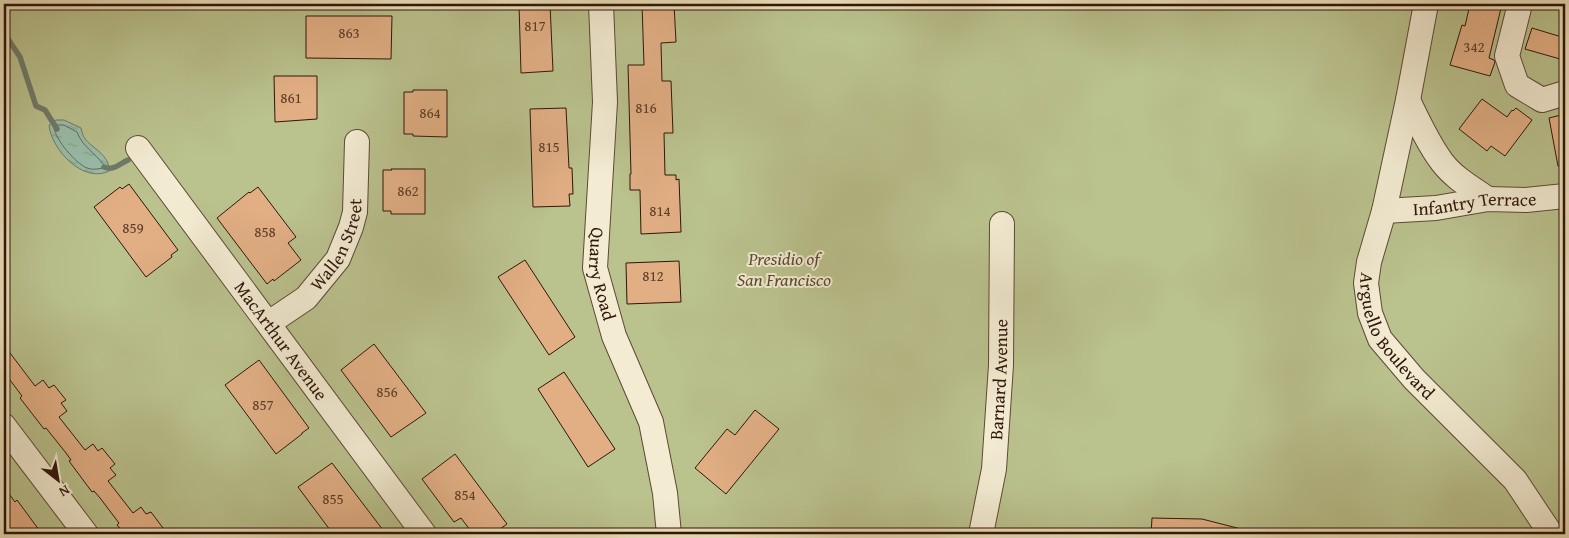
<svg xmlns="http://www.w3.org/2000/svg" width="1569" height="538" font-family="'Gentium Book Plus',serif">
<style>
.park{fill:#bac28e;stroke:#746c4c}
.water{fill:url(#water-ripples);stroke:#6f7a6a}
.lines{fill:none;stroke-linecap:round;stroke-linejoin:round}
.shore{stroke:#646a5a;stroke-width:1}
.stream{stroke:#6f7a6a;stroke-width:5.5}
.building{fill:#e2af85;stroke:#2f1509}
.minor-casing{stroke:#5e4836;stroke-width:26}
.minor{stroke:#f3ecd3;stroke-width:24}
.labels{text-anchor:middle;stroke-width:4;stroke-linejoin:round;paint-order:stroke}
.number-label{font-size:15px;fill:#5c3c28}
.street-label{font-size:18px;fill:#2f1509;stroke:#f3ecd3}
.park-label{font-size:18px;font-style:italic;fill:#594931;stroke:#f3ecd3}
</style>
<defs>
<pattern id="water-ripples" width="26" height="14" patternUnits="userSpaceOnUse" patternTransform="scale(1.25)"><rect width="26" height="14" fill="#9abeab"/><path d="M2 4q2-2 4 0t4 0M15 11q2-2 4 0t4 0" fill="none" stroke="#85a292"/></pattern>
</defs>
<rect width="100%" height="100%" fill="#ece1bc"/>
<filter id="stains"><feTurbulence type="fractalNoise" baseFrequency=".004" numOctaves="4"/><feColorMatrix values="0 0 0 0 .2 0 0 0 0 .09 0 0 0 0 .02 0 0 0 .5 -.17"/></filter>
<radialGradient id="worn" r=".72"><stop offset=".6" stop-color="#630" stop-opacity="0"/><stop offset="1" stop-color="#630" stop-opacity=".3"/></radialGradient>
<rect class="park" x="4" y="4" width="1561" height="530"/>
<path class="water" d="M56,120H64L81,128C82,132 83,137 86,140C94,149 110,156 109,171C83,184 51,149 49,125Z"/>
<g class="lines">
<path class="shore" d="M58,125H64L77,132C82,146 95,153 104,165L103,168C98,169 92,170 87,168C76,164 55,139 54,128Z"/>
<g class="stream">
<polyline points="4,33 20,57 36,106 45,110 57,129"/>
<path d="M104,167C114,171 119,164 128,160"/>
</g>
</g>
<g class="building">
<polygon points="519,4 550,4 553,71 521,73"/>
<polygon points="642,4 674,4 676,42 661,43 662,81 671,81 673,133 664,133 665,175 676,175 676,180 679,179 681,232 641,234 640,190 630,190 630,174 631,174 628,65 644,65"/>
<polygon points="1470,4 1502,4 1489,58 1494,60 1495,62 1490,76 1450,65 1462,25 1465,26"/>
<polygon points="306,16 392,16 391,59 306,58"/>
<polygon points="1532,28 1565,38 1560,59 1525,49"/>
<polygon points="274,76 317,76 317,119 275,122"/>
<polygon points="413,90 447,90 447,137 413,136 413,134 404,134 404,92 413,92"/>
<polygon points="1482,99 1507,117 1512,110 1513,111 1516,108 1532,120 1505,156 1491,146 1487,151 1459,129"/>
<polygon points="566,108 569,168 572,168 573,194 569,194 570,206 533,207 530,109"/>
<polygon points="1565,114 1565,165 1558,166 1549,118"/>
<polygon points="391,169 425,169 425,214 391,214 391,211 383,211 383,170 392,170"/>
<polygon points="129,184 178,250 171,255 172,257 146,277 94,207 120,187 122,189"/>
<polygon points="258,187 296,237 288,243 301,260 274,281 273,279 267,284 217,218 249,192 250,193"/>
<polygon points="525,260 575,337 549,355 498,277"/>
<polygon points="679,261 681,302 627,304 626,263"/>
<polygon points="374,344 426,413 391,437 341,370"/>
<polygon points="4,345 35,386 43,380 49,388 54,385 66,400 61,403 67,411 59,417 85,450 93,444 98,451 102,448 115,464 110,468 116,475 108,481 133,513 141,507 146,514 151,512 163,528 153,534 125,534 117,525 119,523 100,498 94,491 92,492 69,461 71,460 66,453 46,428 44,429 20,398 22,396 4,372"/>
<polygon points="259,360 309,428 302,433 302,434 276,454 225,385"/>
<polygon points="564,372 615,449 588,467 538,389"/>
<polygon points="755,410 779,429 726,494 695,468 727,429 735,435"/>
<polygon points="455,454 507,524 493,534 473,534 461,518 454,522 422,479"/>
<polygon points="332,463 386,534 333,534 298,487"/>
<polygon points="4,487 15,502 17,500 42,534 4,534"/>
<polygon points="1152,518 1202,519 1241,529 1240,534 1151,534"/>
</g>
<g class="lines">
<g class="minor-casing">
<g id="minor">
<path id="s1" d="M601,4L605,102L595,268L614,336L651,422L665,493L669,534"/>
<path id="s2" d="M1426,4L1408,100L1384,211L1369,262L1366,283L1370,313L1380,339L1414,379L1515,480L1551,534"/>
<polyline points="1520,4 1507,56 1517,85 1542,100 1565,93"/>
<path d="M1408,100C1418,121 1428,143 1442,162C1454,178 1472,188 1488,199"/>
<path id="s3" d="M138,148L424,534"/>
<path id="s4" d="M1384,211L1436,208L1488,199L1526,200L1565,196"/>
<path id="s5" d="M269,323L306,298L338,259L351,227L355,212L357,142"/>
<polyline points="4,426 86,534"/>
<path id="s6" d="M981,534L994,469L1001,365L1002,224"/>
</g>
</g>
<use href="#minor" class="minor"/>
</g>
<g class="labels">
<g class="number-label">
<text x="535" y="31">817</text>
<text x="349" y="38">863</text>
<text x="1474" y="52">342</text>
<text x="291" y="103">861</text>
<text x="646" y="113">816</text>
<text x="430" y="118">864</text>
<text x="549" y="152">815</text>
<text x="408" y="196">862</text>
<text x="660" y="216">814</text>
<text x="133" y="233">859</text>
<text x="265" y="237">858</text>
<text x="653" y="281">812</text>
<text x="387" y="397">856</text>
<text x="263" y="410">857</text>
<text x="465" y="500">854</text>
<text x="333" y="504">855</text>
</g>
<g class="street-label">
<text dy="6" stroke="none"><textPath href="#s4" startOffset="91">Infantry Terrace</textPath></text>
<text dy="6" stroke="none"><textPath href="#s5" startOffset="108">Wallen Street</textPath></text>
<text dy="6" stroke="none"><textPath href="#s1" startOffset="271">Quarry Road</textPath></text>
<text dy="6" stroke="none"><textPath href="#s2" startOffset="348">Arguello Boulevard</textPath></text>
<text dy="6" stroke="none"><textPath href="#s3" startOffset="240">MacArthur Avenue</textPath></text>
<text dy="6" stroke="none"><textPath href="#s6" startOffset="156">Barnard Avenue</textPath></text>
</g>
<g class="park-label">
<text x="784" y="265">Presidio of<tspan x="784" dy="21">San Francisco</tspan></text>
</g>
</g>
<rect width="1569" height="538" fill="none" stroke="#ece1bc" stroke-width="20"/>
<rect x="5" y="5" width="1559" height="528" fill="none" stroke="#2f1509" stroke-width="2.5"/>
<rect x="10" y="10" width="1549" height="518" fill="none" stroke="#2f1509"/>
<g transform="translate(58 480) rotate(149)" stroke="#f3ecd3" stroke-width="4" paint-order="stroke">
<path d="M0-4L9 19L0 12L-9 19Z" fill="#2f1509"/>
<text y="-8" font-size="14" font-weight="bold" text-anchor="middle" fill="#2f1509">N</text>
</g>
<rect width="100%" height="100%" filter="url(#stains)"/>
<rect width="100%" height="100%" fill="url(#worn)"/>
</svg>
